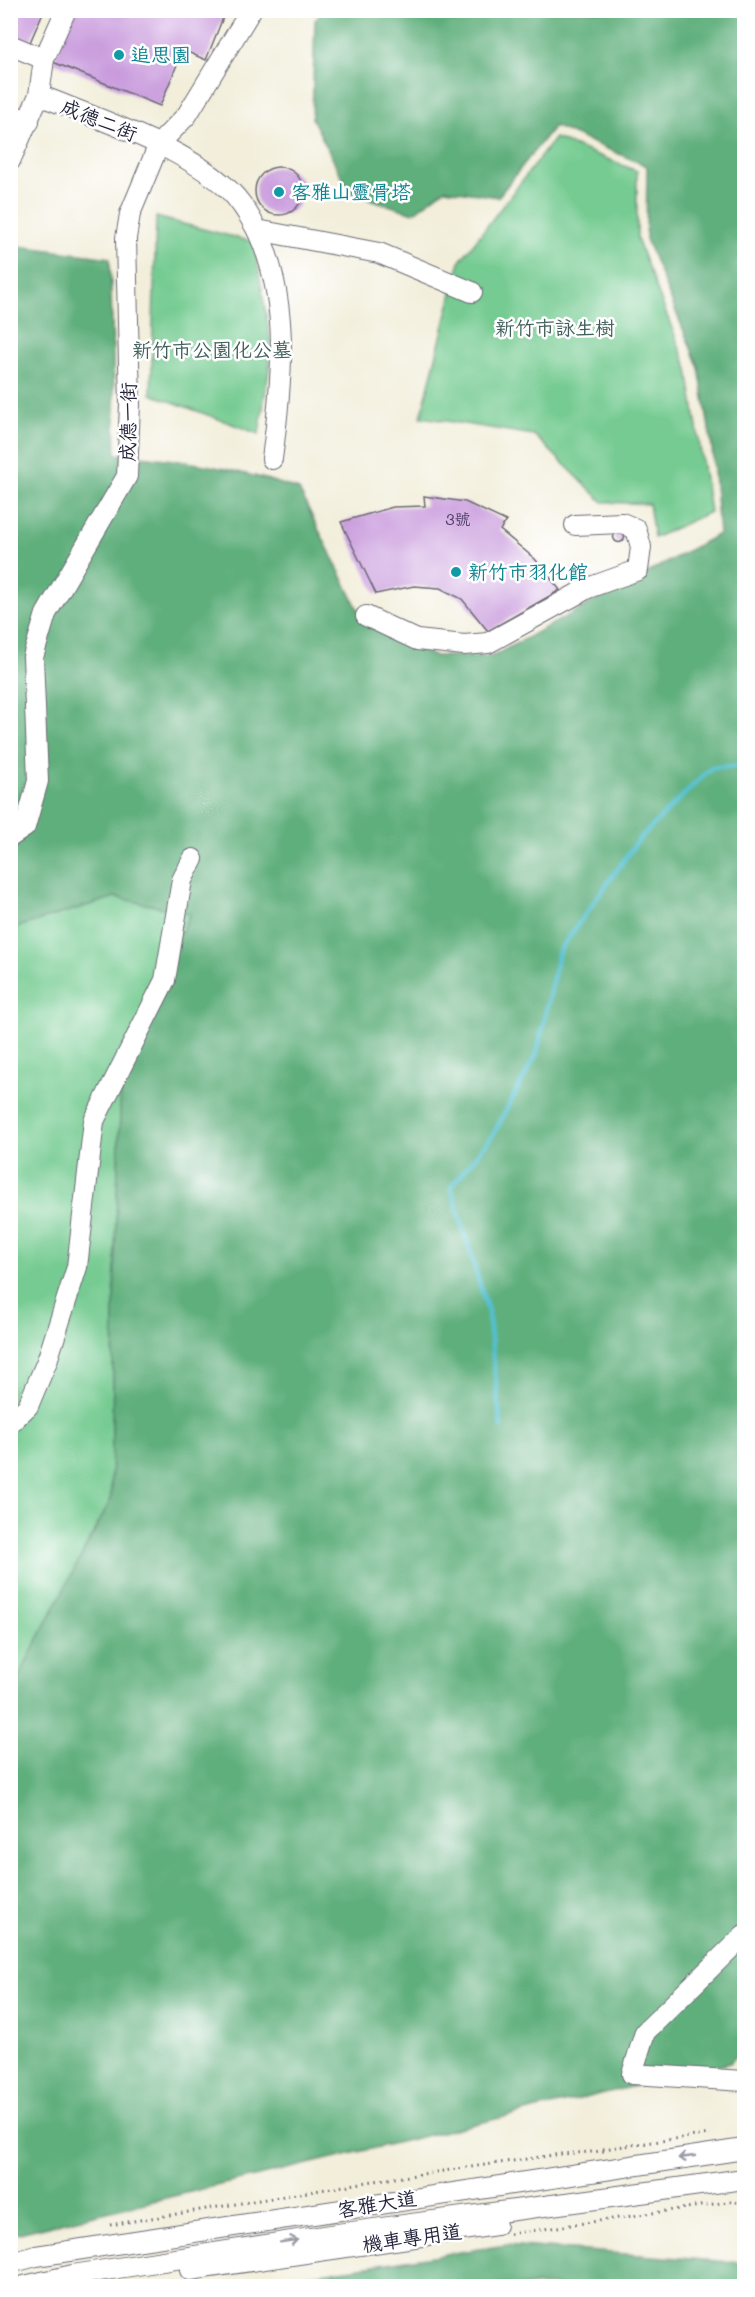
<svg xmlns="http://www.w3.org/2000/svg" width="755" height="2297" font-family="Mali,'LXGW WenKai TC',sans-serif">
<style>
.green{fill:#74cb91;stroke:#4b7666;stroke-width:1.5}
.forest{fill:#5faf7b;stroke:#40685b;stroke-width:1.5}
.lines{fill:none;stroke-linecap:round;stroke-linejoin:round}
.stream{stroke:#54c0cf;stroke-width:5}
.building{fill:#c99bdd}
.minor-casing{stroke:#6b6973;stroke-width:22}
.path{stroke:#6b6973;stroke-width:3;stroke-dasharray:1.5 4.5;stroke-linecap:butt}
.minor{stroke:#fff;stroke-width:20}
.oneway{stroke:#9c9ca7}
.culture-dot{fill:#0f9aa8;stroke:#fff;stroke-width:2}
.labels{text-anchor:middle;stroke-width:5;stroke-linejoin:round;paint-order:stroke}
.number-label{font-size:16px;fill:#4c4064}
.culture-label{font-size:20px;fill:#0d838f;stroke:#fff;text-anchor:start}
.street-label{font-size:20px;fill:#22223b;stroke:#fff}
.park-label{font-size:20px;fill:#3f5d59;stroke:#fff}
</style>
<rect width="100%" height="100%" fill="#fff"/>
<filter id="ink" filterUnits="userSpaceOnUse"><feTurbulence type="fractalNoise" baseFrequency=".0167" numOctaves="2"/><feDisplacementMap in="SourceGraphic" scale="12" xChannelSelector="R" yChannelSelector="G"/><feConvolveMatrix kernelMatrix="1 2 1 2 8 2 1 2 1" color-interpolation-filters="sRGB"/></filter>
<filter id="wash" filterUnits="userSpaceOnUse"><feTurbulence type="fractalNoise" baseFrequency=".008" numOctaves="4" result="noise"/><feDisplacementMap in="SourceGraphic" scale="24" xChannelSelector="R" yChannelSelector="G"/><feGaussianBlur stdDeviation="1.35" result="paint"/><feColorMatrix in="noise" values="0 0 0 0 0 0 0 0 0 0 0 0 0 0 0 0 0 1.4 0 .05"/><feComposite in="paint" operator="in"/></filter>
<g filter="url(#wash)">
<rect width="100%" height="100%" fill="#f2eeda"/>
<g class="green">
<polygon points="555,138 637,171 637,239 688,369 710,512 654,538 649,504 603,502 534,435 421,417 460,261"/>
<polygon points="156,217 254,242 272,350 259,434 151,394"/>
<polygon points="115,897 191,913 122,1057 115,1253 111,1499 11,1693 11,929"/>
</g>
<g class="forest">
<path d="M324,10L744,11V2047L730,2063L11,2235L10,1693L111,1499L115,1253L122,1057L190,914L115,897L11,929V245L110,258L116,454C180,459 238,468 299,490L358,609L386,637L434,656H493L719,534L712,447L699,368L646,239L647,166L554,126L498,197L445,189L413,213L350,193L312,118L315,20Z"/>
<polygon points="506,2245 744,2263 744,2286 235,2286"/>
</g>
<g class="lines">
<polyline class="stream" points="501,1427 488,1312 451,1187 493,1135 537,1053 559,951 639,839 712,767 744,766"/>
</g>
<g id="blocks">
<g class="building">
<polygon points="10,10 44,10 28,47 10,39"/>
<polygon points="75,10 226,10 206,60 183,50 160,106 53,62"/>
<circle cx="279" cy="191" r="24"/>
<polygon points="424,496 465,502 506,521 500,530 535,559 560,590 488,631 462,599 440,588 414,586 376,594 341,522 393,507 425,506"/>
<circle cx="619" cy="537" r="5.5"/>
</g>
</g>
</g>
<g filter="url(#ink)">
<use href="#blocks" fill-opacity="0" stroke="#6b6973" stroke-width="1.5"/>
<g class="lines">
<g class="minor-casing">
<g id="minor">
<polyline points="10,45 44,59"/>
<path d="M39,95C98,119 182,146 228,189C241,201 249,215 257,230L379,253L472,292"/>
<polyline points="10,114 29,122"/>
<polyline points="10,161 39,95 44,59 66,10"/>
<path d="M257,230C291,302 282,383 272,459"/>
<polyline points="366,616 417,640 464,645 488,643 588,588 638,570 641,547 636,529 622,523 575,525"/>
<polyline points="10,837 25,827 38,781 33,657 46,614 127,476 130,404 126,238 130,214 159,144 187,115 251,10"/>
<polyline points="10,1423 28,1406 47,1361 77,1267 94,1121 165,980 182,880 193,859"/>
<polyline points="744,1935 645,2032 632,2074 744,2081"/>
<polyline points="10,2263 36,2256 744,2149"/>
<polyline points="190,2270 496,2225"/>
<polyline points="24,2286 73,2275 330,2235 744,2179"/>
</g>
</g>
<g class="path">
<polyline points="603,2149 710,2134"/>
<polyline points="110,2225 374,2181 561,2154 605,2151"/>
<polyline points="510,2234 727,2202 744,2202"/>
<polyline points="158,2286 180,2283"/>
</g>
<use href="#minor" class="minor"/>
</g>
<defs><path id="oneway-shaft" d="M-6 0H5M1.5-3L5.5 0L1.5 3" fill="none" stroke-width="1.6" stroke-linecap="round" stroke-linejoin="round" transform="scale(1.5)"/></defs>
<g class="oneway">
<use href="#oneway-shaft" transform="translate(687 2157) rotate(172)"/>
<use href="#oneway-shaft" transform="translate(289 2241) rotate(-9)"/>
</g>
</g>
<g class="culture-dot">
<circle cx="119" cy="55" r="6"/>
<circle cx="279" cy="192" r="6"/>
<circle cx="456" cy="572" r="6"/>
</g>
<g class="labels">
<g class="number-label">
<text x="458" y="525">3號</text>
</g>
<g class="culture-label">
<text x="131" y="62">追思園</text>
<text x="291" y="199">客雅山靈骨塔</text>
<text x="468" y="579">新竹市羽化館</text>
</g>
<g class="street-label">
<text transform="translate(99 120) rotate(22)" y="7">成德二街</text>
<text transform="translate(128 422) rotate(-89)" y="7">成德一街</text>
<text transform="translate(377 2204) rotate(-9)" y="7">客雅大道</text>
<text transform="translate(412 2238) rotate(-8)" y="7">機車專用道</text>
</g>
<g class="park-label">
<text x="555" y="335">新竹市詠生樹</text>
<text x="212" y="357">新竹市公園化公墓</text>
</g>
</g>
<rect width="755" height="2297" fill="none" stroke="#fff" stroke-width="36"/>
</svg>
